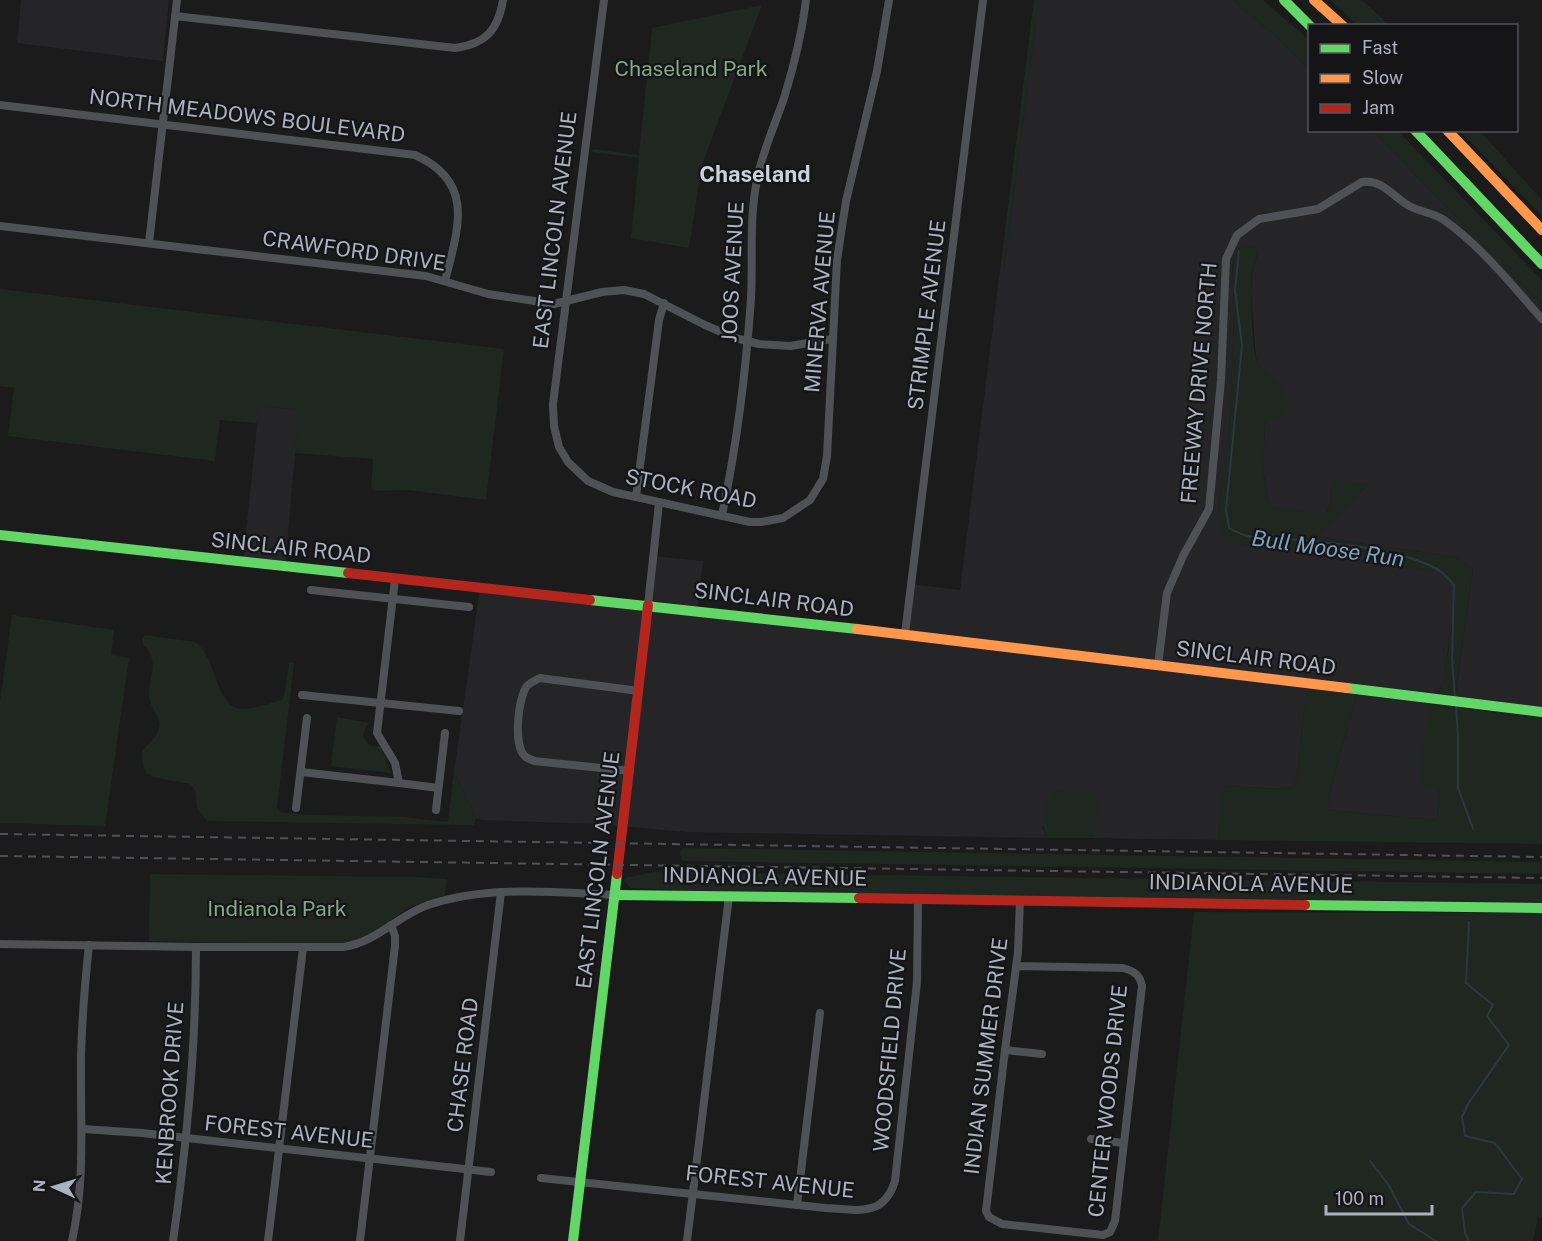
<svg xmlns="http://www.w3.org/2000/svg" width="1542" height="1241" font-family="'Public Sans',sans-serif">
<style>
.built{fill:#252528}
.green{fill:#1f2720}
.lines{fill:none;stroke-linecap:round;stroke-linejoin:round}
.stream{stroke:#2d373f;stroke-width:2}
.street{stroke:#4f5155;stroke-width:8}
.fast{stroke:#63d668;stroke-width:10}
.slow{stroke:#ff974d;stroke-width:10}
.jam{stroke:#b3261e;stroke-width:10}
.rail{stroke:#505154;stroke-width:2;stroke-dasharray:8 6;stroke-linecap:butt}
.labels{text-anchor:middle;stroke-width:4.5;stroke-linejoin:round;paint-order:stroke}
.park-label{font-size:21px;fill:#82aa84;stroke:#151518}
.street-label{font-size:21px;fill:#acb1bd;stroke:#151518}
.neighbourhood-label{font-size:22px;font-weight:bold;fill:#cdd1d9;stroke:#151518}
.water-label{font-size:22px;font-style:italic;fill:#81a0ba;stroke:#151518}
</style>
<rect width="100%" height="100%" fill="#1b1b1c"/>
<g class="built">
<polygon points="21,0 169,0 163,61 17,43"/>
<polygon points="1039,0 1233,0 1274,35 1309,69 1310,130 1373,131 1542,305 1542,719 1454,706 1473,569 1456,557 1323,538 1320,534 1368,484 1330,483 1331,504 1326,513 1322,515 1274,507 1268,501 1263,470 1265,424 1268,419 1278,419 1256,357 1251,294 1252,274 1258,252 1232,259 1234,314 1231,396 1228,446 1217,514 1441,572 1451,579 1455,589 1454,608 1443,683 1432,704 1437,788 1439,793 1437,820 1327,810 1329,795 1357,694 1305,701 1296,782 1292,787 1281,789 1225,786 1218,834 1220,840 1091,838 1094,833 1042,826 1047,838 686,832 598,824 482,820 476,818 454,772 480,588 646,606 652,556 703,561 697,611 903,635 910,584 960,590 1000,270 1004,270"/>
<polygon points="259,406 299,410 285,566 243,562"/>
</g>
<g class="green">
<polygon points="1034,0 1039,0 1004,270 1000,270"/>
<polygon points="1233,0 1263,0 1309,40 1309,69 1274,35"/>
<polygon points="1331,0 1362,0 1389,25 1357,25"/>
<polygon points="762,5 702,165 749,176 749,179 701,170 689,248 631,238 639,158 592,152 593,149 639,155 652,28"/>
<polygon points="1373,131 1398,131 1542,280 1542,305"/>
<polygon points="1460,131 1480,131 1542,200 1542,216"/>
<path d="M1240,245L1257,247C1259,256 1253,265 1252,274C1250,288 1252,345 1256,358C1264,378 1305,397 1278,419H1268L1265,424L1263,470L1268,501L1275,507L1322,514L1326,513L1331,504L1330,483L1333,480L1368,484L1321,534L1323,538L1456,557L1473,569L1455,697L1437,694L1443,683C1445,661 1461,598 1452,581C1449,577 1445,575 1441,572L1230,543L1225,541L1218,525L1217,514L1228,446L1231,396L1234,314L1232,259L1236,250Z"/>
<polygon points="0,289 504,349 486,500 408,490 374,491 371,488 373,459 295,453 298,410 260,406 257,423 220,420 215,461 8,436 14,388 0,386"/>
<polygon points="12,615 114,630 111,655 129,658 105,826 0,823 0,701"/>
<path d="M145,635L195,642C218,656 214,711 245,709C257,708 270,703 282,700L284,696L289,663L293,662L294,664L277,808L279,812L307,815L404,817L446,822L448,821L454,772L476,818L474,825L207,821L197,808L195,790L190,784L153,777L146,773C133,743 153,750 159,728C162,719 153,711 150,702C145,680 163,663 143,645L142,639Z"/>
<polygon points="1312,689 1357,694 1329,795 1328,810 1437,820 1439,793 1437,788 1422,786 1420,780 1428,706 1432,704 1542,719 1542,844 1220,840 1218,834 1223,789 1226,786 1281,789 1292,787 1296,782 1305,701 1307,694"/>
<polygon points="337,717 369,723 365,728 363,737 370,746 381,747 391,773 331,766"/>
<path d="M1055,791L1094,794L1098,799L1094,833L1091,838H1047C1040,821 1042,805 1055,791Z"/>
<polygon points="683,848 1542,862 1542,874 684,861 681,858 680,852"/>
<polygon points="654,872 1542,884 1542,903 702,891 631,888 624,881 625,878"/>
<polygon points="150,874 416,877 447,879 445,895 409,907 379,929 363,938 350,942 334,944 149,941"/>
<polygon points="1194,912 1542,913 1542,1217 1538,1218 1533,1241 1158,1241"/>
</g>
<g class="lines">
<g class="stream">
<path d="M1239,251L1235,291L1242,345L1226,510L1229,528C1249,540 1264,538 1287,539C1332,543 1388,547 1429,565C1440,569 1447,577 1454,585L1452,658L1455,698"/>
<polyline points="1456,704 1458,737 1458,788 1473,829"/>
<polyline points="1370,1161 1388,1184 1409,1224 1436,1241"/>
<polyline points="1469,1241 1465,1233 1462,1208 1476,1192 1514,1194 1522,1179 1495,1143 1465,1136 1462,1117 1468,1104 1509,1045 1487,1016 1493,1005 1466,983 1469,922"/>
</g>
<g class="street">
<polyline points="604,0 553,404 554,426 559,447 568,462 588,481 613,492 750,522 761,522 783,518 810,500 823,479 827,456 837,260 846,201 877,71 889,0"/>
<path d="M175,16L455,48C486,44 498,30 503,0"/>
<path d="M0,105L415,155C476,182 458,229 445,281"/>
<polyline points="0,226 426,276 488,294 554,304 602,292 624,290 644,294 705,325 735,338 759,344 790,346 832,339"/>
<polyline points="149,243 177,0"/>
<polyline points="636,497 659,320 664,303"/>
<path d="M722,515C737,444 746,371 751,298C753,259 749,219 757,180C762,152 775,125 784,98C794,66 802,33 806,0"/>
<polyline points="395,579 377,733 395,763 399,783 438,788"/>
<polyline points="311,590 469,607"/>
<polyline points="648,605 659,503"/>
<polyline points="905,634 983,0"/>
<path d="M1158,665L1167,593L1183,556L1209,509L1221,380L1226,259L1237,235L1259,219L1318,209L1362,182C1380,179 1391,194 1406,204C1417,212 1433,212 1444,220C1482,247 1511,284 1542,319"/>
<polyline points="302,695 459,711"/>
<path d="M630,771L534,761C531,759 527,759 525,756C513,746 518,697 527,686C531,682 536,680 540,678L639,691"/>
<polyline points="301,772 399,783"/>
<polyline points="296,808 307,718"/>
<polyline points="436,810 445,733"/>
<path d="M0,944L196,947H343C377,942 397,916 428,905C487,885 553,892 615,895"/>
<path d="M1016,966L1123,968C1134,971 1140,975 1142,986L1115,1221L1110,1232L1103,1235L1002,1224L989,1217L986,1211L1005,1050L1018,952L1020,900"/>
<polyline points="1005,1050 1042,1054"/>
<polyline points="83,1129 142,1133 491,1172"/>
<polyline points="1091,1139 1123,1143"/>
<path d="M541,1178L826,1208C858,1210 884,1217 895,1181L917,982L918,899"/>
<polyline points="797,1205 820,1013"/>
<path d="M72,1241C86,1177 80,1120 81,1056C82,1019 85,982 89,945"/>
<path d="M173,1241C187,1144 196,1045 196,947"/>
<polyline points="268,1241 303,948"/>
<polyline points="360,1241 395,946 395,936 391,925"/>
<polyline points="460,1241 501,892"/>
<polyline points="687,1241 729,896"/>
</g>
<g class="fast">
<polyline points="1284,0 1310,26"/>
<polyline points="1415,130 1542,264"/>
<polyline points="0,535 348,573"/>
<polyline points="590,600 857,629"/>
<polyline points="1347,688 1542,712"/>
<polyline points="615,895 859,898"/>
<polyline points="1305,905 1542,908"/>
<polyline points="573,1241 617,874"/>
</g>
<g class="slow">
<polyline points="1314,0 1343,26"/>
<polyline points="1447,130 1542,230"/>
<polyline points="857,629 1347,688"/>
</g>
<g class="jam">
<polyline points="348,573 590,600"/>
<polyline points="617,874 648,605"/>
<polyline points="859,898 1305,905"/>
</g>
<g class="rail">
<polyline points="0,834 1542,857"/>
<polyline points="0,856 1542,878"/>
</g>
</g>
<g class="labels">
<g class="park-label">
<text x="691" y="76">Chaseland Park</text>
<text x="277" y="916">Indianola Park</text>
</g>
<g class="street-label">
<text transform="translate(247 116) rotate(7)" y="7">NORTH MEADOWS BOULEVARD</text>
<text transform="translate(555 230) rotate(-83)" y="7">EAST LINCOLN AVENUE</text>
<text transform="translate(354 251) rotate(8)" y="7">CRAWFORD DRIVE</text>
<text transform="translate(733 272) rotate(-87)" y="7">JOOS AVENUE</text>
<text transform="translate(820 302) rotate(-85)" y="7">MINERVA AVENUE</text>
<text transform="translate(927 315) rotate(-83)" y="7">STRIMPLE AVENUE</text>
<text transform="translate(1199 383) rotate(-85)" y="7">FREEWAY DRIVE NORTH</text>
<text transform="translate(691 489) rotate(11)" y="7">STOCK ROAD</text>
<text transform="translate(291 548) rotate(6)" y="7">SINCLAIR ROAD</text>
<text transform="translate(774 600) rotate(7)" y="7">SINCLAIR ROAD</text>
<text transform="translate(1256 658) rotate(7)" y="7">SINCLAIR ROAD</text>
<text transform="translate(598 870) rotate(-83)" y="7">EAST LINCOLN AVENUE</text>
<text transform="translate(765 877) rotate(1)" y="7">INDIANOLA AVENUE</text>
<text transform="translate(1251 884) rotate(1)" y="7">INDIANOLA AVENUE</text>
<text transform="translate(890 1050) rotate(-85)" y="7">WOODSFIELD DRIVE</text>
<text transform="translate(986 1056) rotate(-83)" y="7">INDIAN SUMMER DRIVE</text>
<text transform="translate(463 1065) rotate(-83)" y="7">CHASE ROAD</text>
<text transform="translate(170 1093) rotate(-86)" y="7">KENBROOK DRIVE</text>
<text transform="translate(1108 1101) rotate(-84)" y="7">CENTER WOODS DRIVE</text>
<text transform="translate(289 1132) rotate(6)" y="7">FOREST AVENUE</text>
<text transform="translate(770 1182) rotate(6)" y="7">FOREST AVENUE</text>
</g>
<g class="neighbourhood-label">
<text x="755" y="182">Chaseland</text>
</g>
<g class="water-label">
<text transform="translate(1328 548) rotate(8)" y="8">Bull Moose Run</text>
</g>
</g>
<rect x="1308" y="24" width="210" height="108" fill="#151518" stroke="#51535a" stroke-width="1.5"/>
<rect x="1320" y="44" width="30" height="9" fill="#63d668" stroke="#51535a" stroke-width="1.5"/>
<text x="1362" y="54" font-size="18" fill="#acb1bd">Fast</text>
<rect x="1320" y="74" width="30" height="9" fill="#ff974d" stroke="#51535a" stroke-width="1.5"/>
<text x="1362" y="84" font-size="18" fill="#acb1bd">Slow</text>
<rect x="1320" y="104" width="30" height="9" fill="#b3261e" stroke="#51535a" stroke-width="1.5"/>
<text x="1362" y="114" font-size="18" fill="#acb1bd">Jam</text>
<g transform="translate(54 1187) rotate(274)" stroke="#151518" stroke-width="4.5" paint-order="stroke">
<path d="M0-4.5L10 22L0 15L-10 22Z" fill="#acb1bd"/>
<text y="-9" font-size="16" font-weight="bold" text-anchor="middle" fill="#acb1bd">N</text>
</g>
<path d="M1326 1205v9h106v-9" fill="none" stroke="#acb1bd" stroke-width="3"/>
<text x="1335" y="1205" font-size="18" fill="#acb1bd" stroke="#151518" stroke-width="4.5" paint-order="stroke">100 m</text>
</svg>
